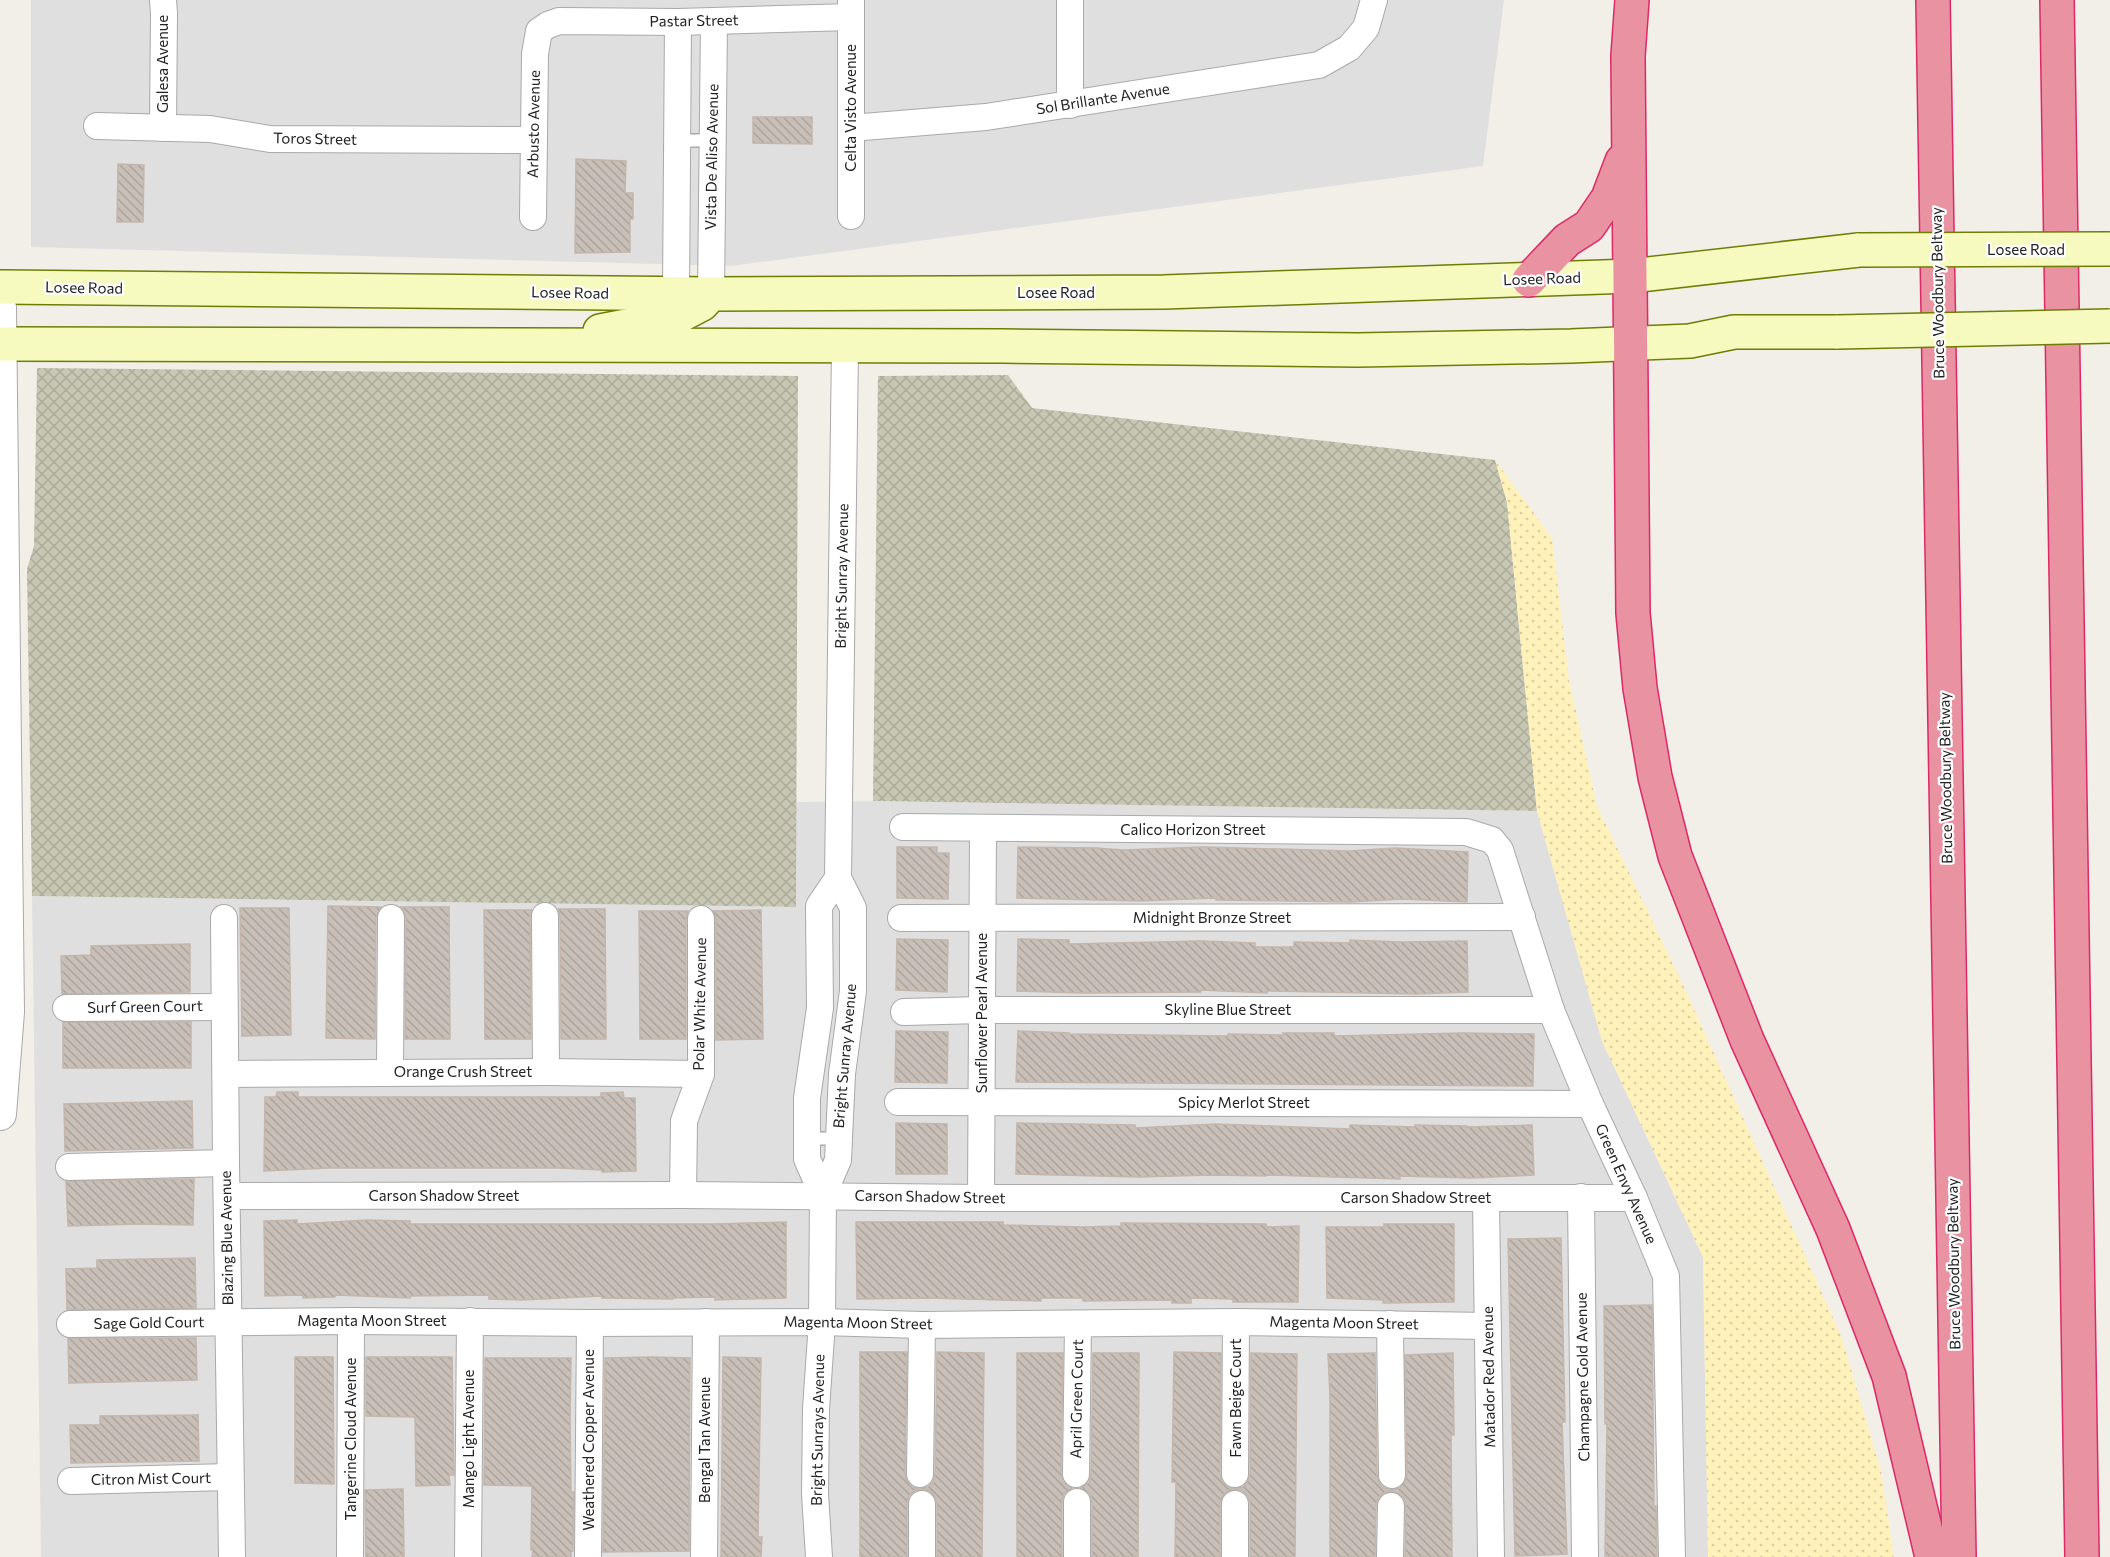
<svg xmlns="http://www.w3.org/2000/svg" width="2110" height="1557" font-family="Commissioner,sans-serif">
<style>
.residential{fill:#e0dfdf}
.construction{fill:url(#construction-cross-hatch)}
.sand{fill:url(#sand-dots)}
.building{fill:url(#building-back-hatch);stroke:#c4b6ab;stroke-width:1.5}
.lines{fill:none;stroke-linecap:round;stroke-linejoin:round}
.service-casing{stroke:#a9a9a9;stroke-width:15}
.minor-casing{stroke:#a9a9a9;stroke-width:28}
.tertiary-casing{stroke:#a9a9a9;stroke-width:34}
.secondary-casing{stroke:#707d05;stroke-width:36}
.motorway-casing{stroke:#dc2a67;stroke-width:36}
.service{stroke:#fff;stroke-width:12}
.minor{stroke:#fff;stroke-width:26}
.tertiary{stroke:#fff;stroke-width:32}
.secondary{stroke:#f7fabf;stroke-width:33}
.motorway{stroke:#e892a2;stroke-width:33}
.secondary-bridge-casing{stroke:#707d05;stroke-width:36;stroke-linecap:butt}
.secondary-bridge{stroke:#f7fabf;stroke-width:33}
.labels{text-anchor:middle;stroke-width:4.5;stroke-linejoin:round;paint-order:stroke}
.street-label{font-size:15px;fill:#222;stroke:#fff}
</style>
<defs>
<pattern id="construction-cross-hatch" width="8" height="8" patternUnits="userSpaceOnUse" patternTransform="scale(1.5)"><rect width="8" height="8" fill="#c7c7b4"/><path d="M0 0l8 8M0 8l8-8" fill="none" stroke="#abab9a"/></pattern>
<pattern id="sand-dots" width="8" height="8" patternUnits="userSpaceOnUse" patternTransform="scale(1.5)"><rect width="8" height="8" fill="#fff1ba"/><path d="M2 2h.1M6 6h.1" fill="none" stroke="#dacea0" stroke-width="1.8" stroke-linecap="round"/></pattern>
<pattern id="building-back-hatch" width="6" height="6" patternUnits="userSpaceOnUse" patternTransform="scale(1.5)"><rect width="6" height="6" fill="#c7bfb8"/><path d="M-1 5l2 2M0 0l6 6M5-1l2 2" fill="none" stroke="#aba49e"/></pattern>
</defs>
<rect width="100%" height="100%" fill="#f2efe9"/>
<g class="residential">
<polygon points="31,0 1504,0 1483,166 731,266 31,247"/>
<polygon points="873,801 1537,811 1602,1041 1703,1257 1708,1557 41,1557 32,896 796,907 796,802"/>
</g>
<g class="construction">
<polygon points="37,368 798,376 796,907 32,896 27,569 34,546"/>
<polygon points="1008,375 1032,408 1495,460 1507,502 1537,811 873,801 878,376"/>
</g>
<polygon class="sand" points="1495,460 1552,538 1569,680 1597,806 1684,987 1842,1338 1881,1471 1894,1557 1708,1557 1703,1257 1602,1041 1537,811 1507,502"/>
<g class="building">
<polygon points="753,117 812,117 812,144 753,143"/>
<polygon points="576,159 626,161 625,193 633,193 633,219 630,219 630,252 575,253"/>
<polygon points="118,164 144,165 143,222 117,222"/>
<polygon points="897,847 937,847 937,853 949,853 948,899 897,898"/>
<polygon points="1018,847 1096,848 1123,850 1203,847 1349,851 1395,848 1468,852 1467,902 1402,899 1351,902 1216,900 1216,898 1141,901 1017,898"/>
<polygon points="328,906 381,907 376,918 375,1039 326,1038"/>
<polygon points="401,907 449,907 450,1039 405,1039 406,918"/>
<polygon points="240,908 289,908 291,1035 242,1036"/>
<polygon points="558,909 605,909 606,1039 561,1039 560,916"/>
<polygon points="484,910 532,910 530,916 531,1039 485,1039"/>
<polygon points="761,910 763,1039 716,1040 716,919 713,911"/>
<polygon points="639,911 688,911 686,919 686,1039 640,1039"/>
<polygon points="897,939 948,940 947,992 896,990"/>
<polygon points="1018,939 1069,940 1069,944 1201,941 1255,943 1255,947 1294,947 1294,942 1350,943 1350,940 1401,942 1467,941 1468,992 1417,994 1267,991 1267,993 1201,990 1201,992 1084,993 1017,991"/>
<polygon points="190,944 190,992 62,994 61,956 91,955 91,946"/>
<rect x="63" y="1022" width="128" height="46"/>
<polygon points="896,1031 948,1032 947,1083 895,1082"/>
<polygon points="1018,1031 1069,1033 1069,1034 1228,1036 1228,1034 1283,1035 1283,1033 1334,1033 1334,1036 1462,1033 1534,1034 1533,1086 1016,1082"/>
<polygon points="277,1092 298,1092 298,1097 601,1097 601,1093 623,1092 624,1098 635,1098 636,1171 602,1172 602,1170 559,1168 330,1168 264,1171 265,1097 276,1097"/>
<polygon points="192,1101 193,1148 65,1151 64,1104"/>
<polygon points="896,1123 947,1124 947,1174 896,1174"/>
<polygon points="1017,1123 1135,1125 1135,1128 1216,1124 1350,1129 1350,1125 1415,1127 1415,1125 1467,1126 1467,1127 1532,1125 1534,1175 1471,1178 1400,1176 1400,1179 1267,1175 1266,1176 1212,1175 1139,1177 1016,1174"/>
<polygon points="194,1179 193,1225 140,1224 68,1226 66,1181"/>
<polygon points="297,1220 297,1224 368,1220 410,1221 410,1224 715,1224 786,1222 786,1298 715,1300 715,1297 673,1298 673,1299 602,1298 602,1296 522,1300 489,1299 489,1295 410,1296 410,1298 335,1295 335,1297 303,1298 303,1295 265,1296 264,1221"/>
<polygon points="856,1222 1003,1222 1003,1225 1083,1227 1121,1226 1121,1223 1266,1224 1266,1227 1299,1226 1298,1302 1233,1302 1233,1299 1191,1298 1191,1303 1172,1303 1172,1300 1083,1301 1083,1298 1041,1298 1041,1301 928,1298 857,1299"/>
<polygon points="1384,1224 1454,1224 1454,1302 1383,1303 1383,1300 1327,1298 1326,1227 1384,1227"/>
<polygon points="1561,1238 1565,1422 1562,1422 1567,1554 1515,1556 1508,1239"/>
<polygon points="195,1258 196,1308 67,1310 66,1269 97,1268 97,1260"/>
<polygon points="1652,1305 1654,1506 1656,1506 1657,1557 1605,1556 1607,1424 1605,1424 1604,1306"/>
<polygon points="68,1338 196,1338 197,1380 69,1383"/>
<polygon points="860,1352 907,1352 905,1474 907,1481 912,1487 920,1489 928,1487 933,1482 935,1474 937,1352 984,1353 982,1557 937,1557 937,1503 935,1497 930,1491 923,1489 914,1491 909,1496 907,1503 907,1557 860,1557"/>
<polygon points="1174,1352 1221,1353 1220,1474 1222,1482 1228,1487 1234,1489 1243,1487 1248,1481 1250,1474 1251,1353 1297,1354 1295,1557 1250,1557 1250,1503 1248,1496 1243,1491 1236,1489 1227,1491 1222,1497 1220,1503 1220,1557 1175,1557 1176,1482 1172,1482"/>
<polygon points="1017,1353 1063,1353 1061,1474 1063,1482 1072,1488 1064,1494 1062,1501 1062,1557 1017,1557"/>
<polygon points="1093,1353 1139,1353 1138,1557 1092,1557 1092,1501 1090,1494 1081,1488 1089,1482 1091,1474"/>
<polygon points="1375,1353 1377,1475 1379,1483 1384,1488 1392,1490 1400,1488 1405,1482 1407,1475 1405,1355 1453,1353 1454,1435 1451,1435 1452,1557 1405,1557 1406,1506 1404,1498 1399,1494 1391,1491 1383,1493 1378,1499 1376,1505 1375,1557 1330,1557 1330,1396 1328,1354"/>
<polygon points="295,1357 333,1357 334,1484 295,1483"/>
<polygon points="366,1357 452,1357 454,1475 449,1475 450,1485 416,1486 415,1417 366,1416"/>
<polygon points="651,1357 690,1358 689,1551 603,1552 605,1358"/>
<polygon points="723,1357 761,1358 758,1537 762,1537 761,1557 721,1557"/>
<polygon points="485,1358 571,1358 570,1418 571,1492 574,1492 573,1551 571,1551 571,1557 532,1557 533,1550 531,1550 532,1486 484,1485"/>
<polygon points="198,1415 199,1461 71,1463 70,1425 100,1425 100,1416"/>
<polygon points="403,1489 404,1557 366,1557 365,1490"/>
</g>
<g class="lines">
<g class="service-casing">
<g id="service">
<polyline points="677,141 713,140"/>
<polyline points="807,1139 838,1138"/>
</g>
</g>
<g class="minor-casing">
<g id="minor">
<polyline points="163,0 164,13 163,128"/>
<polyline points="1070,105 1070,0"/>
<polyline points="97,126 210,129 270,139 534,140"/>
<polyline points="851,128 986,117 1319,65 1349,48 1366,28 1374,0"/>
<polyline points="851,216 851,1"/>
<polyline points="533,217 535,54 539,31 548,25 559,21 678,22 851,17"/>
<polyline points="676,294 678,22"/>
<polyline points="711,294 714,21"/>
<polyline points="903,827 1466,832 1492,840 1500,850 1551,1010 1590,1104 1634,1198 1666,1276 1672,1557"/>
<polyline points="545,916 546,1072"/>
<polyline points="224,918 226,1163 232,1557"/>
<polyline points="901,918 1522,917"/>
<polyline points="66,1008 224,1007"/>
<polyline points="904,1012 982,1010 1551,1010"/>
<polyline points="390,1072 391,918"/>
<polyline points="226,1074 546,1072 701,1074"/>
<polyline points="898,1102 1590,1104"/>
<polyline points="69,1167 226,1163"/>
<polyline points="683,1195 684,1121 701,1074 701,919"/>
<polyline points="823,1195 807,1159 807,1098 820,1008 819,906 838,878"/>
<polyline points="227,1196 683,1195 981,1198 1634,1198"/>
<polyline points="1581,1197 1585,1557"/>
<polyline points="981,1198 983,828"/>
<polyline points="1486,1198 1491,1557"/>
<polyline points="70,1324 351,1321 590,1323 822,1322 922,1325 1236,1322 1488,1326"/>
<polyline points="1390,1324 1392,1475"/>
<polyline points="920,1474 922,1325"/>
<polyline points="1076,1474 1078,1324"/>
<polyline points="1235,1474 1236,1322"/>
<polyline points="71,1481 230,1477"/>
<polyline points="350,1557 351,1321"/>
<polyline points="468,1557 470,1321"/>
<polyline points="588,1557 590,1323"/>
<polyline points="704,1557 706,1322"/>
<polyline points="819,1557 815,1494 816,1409 822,1322 823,1195 838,1160 842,1074 853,991 853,908 838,878 845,346"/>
<polyline points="922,1557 922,1504"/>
<polyline points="1077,1557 1077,1502"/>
<polyline points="1235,1557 1235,1504"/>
<polyline points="1390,1557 1391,1506"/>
</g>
</g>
<g class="tertiary-casing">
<polyline id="tertiary" points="0,308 8,1012 0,1114"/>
</g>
<g class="secondary-casing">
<g id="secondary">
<polyline points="0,287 711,294 1164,292 1631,276 1859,250"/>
<polyline points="600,331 679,316 702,304 711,294"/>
<polyline points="0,344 1003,346 1358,350 1571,346 1690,341 1734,332 1838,332"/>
</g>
</g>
<g class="motorway-casing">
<g id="motorway">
<polyline points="1632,0 1628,56 1633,613 1640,688 1655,777 1675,856 1747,1040 1833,1229 1889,1376 1932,1557"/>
<polyline points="1933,0 1959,1557"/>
<polyline points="2057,0 2082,1557"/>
<polyline points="1529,280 1567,240 1589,226 1608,198 1622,161"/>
</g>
</g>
<use href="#service" class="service"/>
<use href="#minor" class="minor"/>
<use href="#tertiary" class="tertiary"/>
<use href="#secondary" class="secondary"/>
<use href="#motorway" class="motorway"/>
<g class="secondary-bridge-casing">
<g id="secondary-bridge">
<polyline points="1859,250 2110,249"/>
<polyline points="1838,332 2110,326"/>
</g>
</g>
<use href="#secondary-bridge" class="secondary-bridge"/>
</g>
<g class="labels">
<g class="street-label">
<text transform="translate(694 21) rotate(-1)" y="5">Pastar Street</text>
<text transform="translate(163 64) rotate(-90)" y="5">Galesa Avenue</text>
<text transform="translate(1103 99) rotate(-9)" y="5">Sol Brillante Avenue</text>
<text transform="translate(851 108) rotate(-90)" y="5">Celta Visto Avenue</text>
<text transform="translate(534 124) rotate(-89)" y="5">Arbusto Avenue</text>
<text transform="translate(315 139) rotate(1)" y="5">Toros Street</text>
<text transform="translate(712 157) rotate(-89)" y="5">Vista De Aliso Avenue</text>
<text x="2026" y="255">Losee Road</text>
<text transform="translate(1542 279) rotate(-2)" y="5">Losee Road</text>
<text transform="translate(84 288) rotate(1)" y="5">Losee Road</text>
<text transform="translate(570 293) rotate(1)" y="5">Losee Road</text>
<text x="1056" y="298">Losee Road</text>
<text transform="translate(1938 293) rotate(-91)" y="5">Bruce Woodbury Beltway</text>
<text transform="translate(842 576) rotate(-89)" y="5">Bright Sunray Avenue</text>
<text transform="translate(1946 778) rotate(-91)" y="5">Bruce Woodbury Beltway</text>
<text x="1193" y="835">Calico Horizon Street</text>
<text x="1212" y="923">Midnight Bronze Street</text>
<text transform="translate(700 1004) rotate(-89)" y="5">Polar White Avenue</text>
<text transform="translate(145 1007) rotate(-1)" y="5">Surf Green Court</text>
<text x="1228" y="1015">Skyline Blue Street</text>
<text transform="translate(982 1013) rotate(-90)" y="5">Sunflower Pearl Avenue</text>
<text transform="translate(845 1056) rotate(-85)" y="5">Bright Sunray Avenue</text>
<text x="463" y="1077">Orange Crush Street</text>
<text x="1244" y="1108">Spicy Merlot Street</text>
<text transform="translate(1626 1184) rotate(66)" y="5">Green Envy Avenue</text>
<text x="444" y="1201">Carson Shadow Street</text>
<text transform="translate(930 1197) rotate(1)" y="5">Carson Shadow Street</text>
<text x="1416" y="1203">Carson Shadow Street</text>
<text transform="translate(227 1238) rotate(-91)" y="5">Blazing Blue Avenue</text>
<text transform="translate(1954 1264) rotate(-91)" y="5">Bruce Woodbury Beltway</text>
<text x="372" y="1326">Magenta Moon Street</text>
<text transform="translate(149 1323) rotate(-1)" y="5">Sage Gold Court</text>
<text transform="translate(858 1323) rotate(1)" y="5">Magenta Moon Street</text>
<text transform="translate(1344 1323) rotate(1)" y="5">Magenta Moon Street</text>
<text transform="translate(1489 1377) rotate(-91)" y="5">Matador Red Avenue</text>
<text transform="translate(1583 1377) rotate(-91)" y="5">Champagne Gold Avenue</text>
<text transform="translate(1236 1398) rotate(-90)" y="5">Fawn Beige Court</text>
<text transform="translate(1077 1399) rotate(-89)" y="5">April Green Court</text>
<text transform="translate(818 1430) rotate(-89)" y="5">Bright Sunrays Avenue</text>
<text transform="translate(351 1439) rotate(-90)" y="5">Tangerine Cloud Avenue</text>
<text transform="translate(469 1439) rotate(-90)" y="5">Mango Light Avenue</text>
<text transform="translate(589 1440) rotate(-90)" y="5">Weathered Copper Avenue</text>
<text transform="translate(705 1440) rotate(-90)" y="5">Bengal Tan Avenue</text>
<text transform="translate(151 1479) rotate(-1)" y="5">Citron Mist Court</text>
</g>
</g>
</svg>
